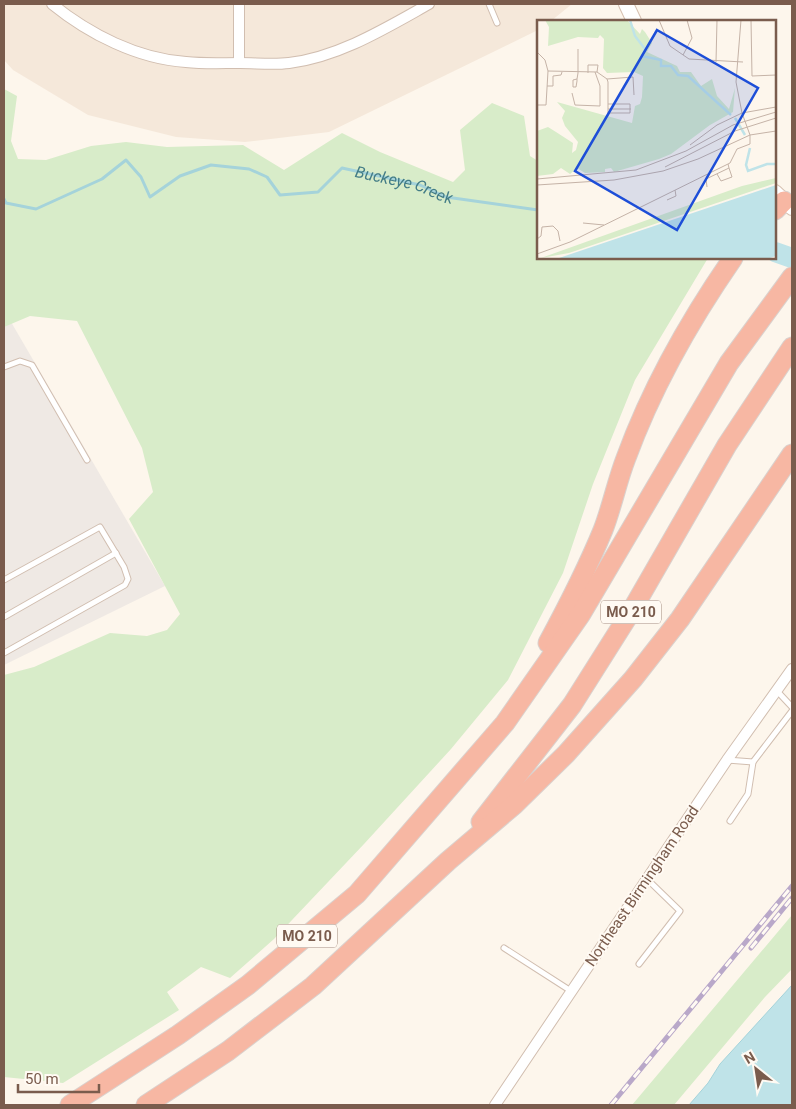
<svg xmlns="http://www.w3.org/2000/svg" width="796" height="1109" font-family="Roboto,sans-serif">
<style>
.residential{fill:#f5e8da}
.industrial{fill:#efe9e4}
.green{fill:#d8ecc9}
.water{fill:#bfe3e8;stroke:#a5d3da}
.lines{fill:none;stroke-linecap:round;stroke-linejoin:round}
.stream{stroke:#a5d3da;stroke-width:3}
.river{stroke:#bfe3e8;stroke-width:20}
.lane-casing{stroke:#d1beb0;stroke-width:7}
.street-casing{stroke:#d1beb0;stroke-width:12}
.secondary-casing{stroke:#d6c0b0;stroke-width:16}
.highway-casing{stroke:#dad1cd;stroke-width:21}
.lane{stroke:#fff;stroke-width:5}
.street{stroke:#fff;stroke-width:10}
.secondary{stroke:#fff;stroke-width:14}
.highway{stroke:#f7b7a3;stroke-width:19}
.rail-casing{stroke:#b9a8c9;stroke-width:5}
.rail{stroke:#fffaf3;stroke-width:3;stroke-dasharray:9;stroke-linecap:butt}
.labels{text-anchor:middle;stroke-width:4;stroke-linejoin:round;paint-order:stroke}
.shield{fill:#fffaf3;stroke:#a28b7f;stroke-width:1}
.shield-label{font-size:14px;font-weight:bold;fill:#7a5c4d}
.street-label{font-size:15px;fill:#7a5c4d;stroke:#fffaf3}
.water-label{font-size:16px;font-style:italic;fill:#437c86;stroke:#fffaf3}
.inset-river{fill:none;stroke:#bfe3e8;stroke-width:2.5}
.inset-road{fill:none;stroke:#c5b3a7;stroke-width:1}
.view{fill:#1d4ed8;fill-opacity:0.15;stroke:#1d4ed8;stroke-width:2.5}
.inset-edge{fill:none;stroke:#7a5c4d;stroke-width:2.5}
</style>
<rect width="100%" height="100%" fill="#fdf6ec"/>
<polygon class="residential" points="4,4 572,4 551,21 538,21 538,30 329,132 245,142 176,137 88,115 13,70 4,60"/>
<polygon class="industrial" points="11,322 165,586 4,665 4,327"/>
<g class="green">
<polygon points="4,89 17,96 11,141 18,159 46,160 91,146 126,142 167,147 243,145 284,170 342,133 380,152 453,182 465,170 460,130 492,103 524,116 530,156 538,161 538,258 708,258 635,380 593,484 563,573 508,680 451,749 364,844 274,939 230,978 201,967 167,992 179,1010 63,1083 4,1077 4,675 34,667 110,633 147,636 167,630 180,614 129,519 153,492 142,448 77,321 30,316 4,327"/>
<polygon points="792,915 792,969 765,997 674,1105 632,1105"/>
</g>
<polygon class="water" points="792,985 792,1105 689,1105 708,1083 720,1064"/>
<g class="lines">
<path class="stream" id="s1" d="M4,199L6,203L36,209L102,179L126,160L141,177L150,197L180,176L211,165L249,169L267,177L280,195L318,192L342,168L420,185L446,197L538,210"/>
<polyline class="river" points="775,252 792,258"/>
<g class="lane-casing">
<g id="lane">
<polyline points="489,4 497,23"/>
<polyline points="4,367 20,361 32,365 87,460"/>
<polyline points="4,580 100,527 124,567 128,579 125,585 4,653"/>
<polyline points="4,617 116,553"/>
<polyline points="777,691 792,707"/>
<polyline points="727,760 753,762 792,711"/>
<polyline points="730,821 748,794 753,762"/>
<polyline points="504,948 571,991"/>
<polyline points="639,964 680,911 647,879"/>
</g>
</g>
<g class="street-casing">
<g id="street">
<path d="M52,4C89,34 138,59 186,62C204,64 222,63 240,63C256,63 273,65 289,63C339,57 386,28 429,4"/>
<polyline points="239,4 239,63"/>
<polyline points="495,1105 727,760 792,669"/>
</g>
</g>
<g class="secondary-casing">
<g id="secondary">
<polyline points="626,4 634,21"/>
<polyline points="775,192 792,208"/>
</g>
</g>
<g class="highway-casing">
<g id="highway">
<polyline points="775,210 784,201"/>
<path d="M548,643C568,606 587,569 603,530C612,507 617,481 626,458C652,387 690,320 733,258"/>
<polyline points="481,822 572,705 632,610 727,445 792,347"/>
<polyline points="70,1105 178,1035 248,985 357,894 505,723 581,614 729,363 792,277"/>
<polyline points="146,1105 228,1051 313,986 448,861 514,805 566,754 633,679 680,619 792,454"/>
</g>
</g>
<use href="#lane" class="lane"/>
<use href="#street" class="street"/>
<use href="#secondary" class="secondary"/>
<use href="#highway" class="highway"/>
<g class="rail-casing">
<g id="rail">
<polyline points="751,948 792,898"/>
<polyline points="611,1105 792,886"/>
</g>
</g>
<use href="#rail" class="rail"/>
</g>
<g class="labels">
<g class="shield">
<rect x="601" y="600.5" width="60" height="23" rx="4"/>
<rect x="277" y="924.5" width="60" height="23" rx="4"/>
</g>
<g class="shield-label">
<text x="631" y="617">MO 210</text>
<text x="307" y="941">MO 210</text>
</g>
<g class="street-label">
<text transform="translate(642 886) rotate(-56)" y="5">Northeast Birmingham Road</text>
</g>
<g class="water-label">
<text dy="6" stroke="none"><textPath href="#s1" startOffset="469">Buckeye Creek</textPath></text>
</g>
</g>
<g transform="translate(537 20)">
<rect width="239" height="239" fill="#fdf6ec"/>
<path d="M8,0H90L103,14L105,9L108,12L115,23L110,32L140,46L143,52H154L164,66L175,59L180,76L192,89L198,68L196,92L173,105L134,134L122,139L77,152L74,148L68,149V152L48,153L40,148L33,154L24,148L16,154L0,156V111L11,107L19,112L36,123L35,133L39,130L41,122L28,106L25,98L28,91L20,82L95,103L98,86L103,84L105,77L106,56L97,52L70,53L66,48L67,19L63,15L61,18L41,17L11,26L12,7ZM239,158V163L32,233L4,238L205,166Z" fill="#d8ecc9"/>
<path d="M239,165V236L233,238H22Z" fill="#bfe3e8"/>
<path class="inset-river" d="M93,0L98,16L108,29L105,36L124,40V46H134L141,55L151,56L194,95M198,98L208,115M213,128L209,145L211,151L230,144H239"/>
<path class="inset-road" d="M122,0L133,26L152,39L206,42M204,0L199,62L205,93L213,115L239,111M214,0L215,56L239,55M0,32L8,40L11,51L9,85H0M146,35L155,18L150,0M179,42L180,0M11,51L60,52M60,52L70,59L96,57L97,75M51,53V45H61L60,52M40,59L36,60V67H39L40,61V59L41,53V29M70,59L71,62V93H93V84H71M10,66H16V56L24,55L25,52M35,73L38,85L63,86V66L58,52M71,89H94M205,93L239,87M153,125L180,105L205,93M128,147L198,111L239,98M180,154L184,161L195,157L192,148M0,159L99,150L149,131L196,105L239,92M0,165L77,160L126,151L161,139L213,115M170,167L169,159L192,148L191,144M130,180L139,176L138,170M46,203L67,205M0,219L4,216L5,207L16,206L21,211L23,221M0,234L33,222L193,143L200,129L213,124V115"/>
<path class="view" d="M120,10L221,68L140,210L38,151Z"/>
<rect width="239" height="239" class="inset-edge"/>
</g>
<rect width="796" height="1109" fill="none" stroke="#7a5c4d" stroke-width="10"/>
<g transform="translate(756 1069) rotate(330)" stroke="#fffaf3" stroke-width="4" paint-order="stroke">
<path d="M0-4L9 19L0 12L-9 19Z" fill="#7a5c4d"/>
<text y="-8" font-size="14" font-weight="bold" text-anchor="middle" fill="#7a5c4d">N</text>
</g>
<path d="M18 1084v8h81v-8" fill="none" stroke="#7a5c4d" stroke-width="2.5"/>
<text x="25" y="1084" font-size="15" fill="#7a5c4d" stroke="#fffaf3" stroke-width="4" paint-order="stroke">50 m</text>
</svg>
